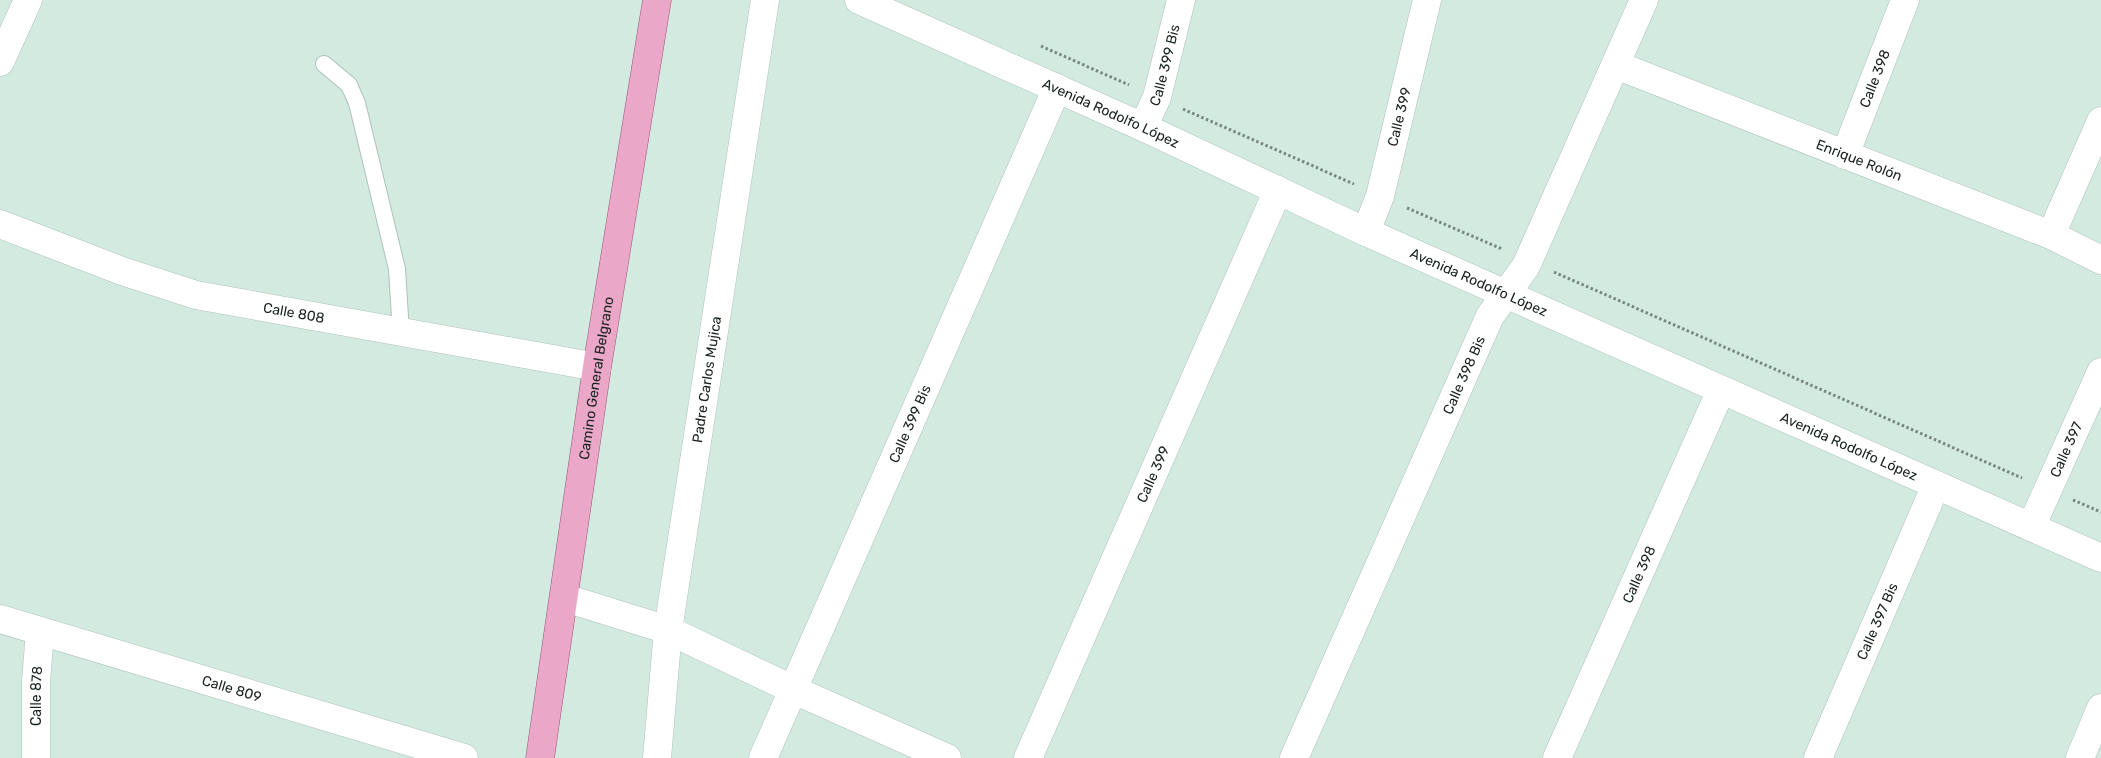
<svg xmlns="http://www.w3.org/2000/svg" width="2101" height="758" font-family="Rubik,sans-serif">
<style>
.lines{fill:none;stroke-linecap:round;stroke-linejoin:round}
.service-casing{stroke:#acc2ba;stroke-width:18}
.minor-casing{stroke:#acc2ba;stroke-width:29}
.tertiary-casing{stroke:#acc2ba;stroke-width:29}
.primary-casing{stroke:#985275;stroke-width:29}
.path{stroke:#778781;stroke-width:3;stroke-dasharray:2.5 2.5;stroke-linecap:butt}
.service{stroke:#fff;stroke-width:16}
.minor{stroke:#fff;stroke-width:28}
.tertiary{stroke:#fff;stroke-width:28}
.primary{stroke:#eaa7c8;stroke-width:28}
.labels{text-anchor:middle;stroke-width:5;stroke-linejoin:round;paint-order:stroke}
.street-label{font-size:14px;fill:#19221f;stroke:#fff}
</style>
<rect width="100%" height="100%" fill="#d3eae1"/>
<g class="lines">
<g class="service-casing">
<polyline id="service" points="324,64 349,85 357,103 397,269 401,333"/>
</g>
<g class="minor-casing">
<g id="minor">
<polyline points="0,62 28,0"/>
<path id="s1" d="M1616,65L2051,235L2101,260"/>
<path id="s2" d="M1143,127L1157,97L1181,0"/>
<path id="s3" d="M1845,155L1905,0"/>
<path id="s4" d="M0,224L122,271L196,295L597,367"/>
<path id="s5" d="M1366,232L1380,196L1427,0"/>
<polyline points="2051,235 2101,121"/>
<path id="s6" d="M2031,527L2101,372"/>
<polyline points="565,598 668,630 794,690 947,758"/>
<path id="s7" d="M0,619L464,758"/>
<path id="s8" d="M36,758V681L40,632"/>
<path id="s9" d="M657,758L668,630L765,0"/>
<path id="s10" d="M763,758L1057,88"/>
<path id="s11" d="M1028,758L1278,190"/>
<path id="s12" d="M1294,758L1490,316L1526,266L1644,0"/>
<path id="s13" d="M1557,758L1721,390"/>
<path id="s14" d="M1818,758L1936,485"/>
<polyline points="2080,758 2101,708"/>
</g>
</g>
<g class="tertiary-casing">
<g id="tertiary">
<path id="s15" d="M859,0L1143,127L1366,232L2101,558"/>
</g>
</g>
<g class="primary-casing">
<g id="primary">
<path id="s16" d="M540,758L597,367L657,0"/>
</g>
</g>
<g class="path">
<polyline points="1041,46 1129,85"/>
<polyline points="1183,109 1354,184"/>
<polyline points="1407,208 1502,249"/>
<polyline points="1554,272 2022,478"/>
<polyline points="2073,500 2101,512"/>
</g>
<use href="#service" class="service"/>
<use href="#minor" class="minor"/>
<use href="#tertiary" class="tertiary"/>
<use href="#primary" class="primary"/>
</g>
<g class="labels">
<g class="street-label">
<text dy="5" stroke="none"><textPath href="#s2" startOffset="66">Calle 399 Bis</textPath></text>
<text dy="5" stroke="none"><textPath href="#s3" startOffset="82">Calle 398</textPath></text>
<text dy="5" stroke="none"><textPath href="#s15" startOffset="276">Avenida Rodolfo López</textPath></text>
<text dy="5" stroke="none"><textPath href="#s5" startOffset="120">Calle 399</textPath></text>
<text dy="5" stroke="none"><textPath href="#s1" startOffset="261">Enrique Rolón</textPath></text>
<text dy="5" stroke="none"><textPath href="#s15" startOffset="681">Avenida Rodolfo López</textPath></text>
<text dy="5" stroke="none"><textPath href="#s4" startOffset="308">Calle 808</textPath></text>
<text dy="5" stroke="none"><textPath href="#s12" startOffset="419">Calle 398 Bis</textPath></text>
<text dy="5" stroke="none"><textPath href="#s9" startOffset="382">Padre Carlos Mujica</textPath></text>
<text dy="5" stroke="none"><textPath href="#s16" startOffset="384">Camino General Belgrano</textPath></text>
<text dy="5" stroke="none"><textPath href="#s10" startOffset="365">Calle 399 Bis</textPath></text>
<text dy="5" stroke="none"><textPath href="#s15" startOffset="1086">Avenida Rodolfo López</textPath></text>
<text dy="5" stroke="none"><textPath href="#s6" startOffset="85">Calle 397</textPath></text>
<text dy="5" stroke="none"><textPath href="#s11" startOffset="310">Calle 399</textPath></text>
<text dy="5" stroke="none"><textPath href="#s13" startOffset="201">Calle 398</textPath></text>
<text dy="5" stroke="none"><textPath href="#s14" startOffset="149">Calle 397 Bis</textPath></text>
<text dy="5" stroke="none"><textPath href="#s7" startOffset="242">Calle 809</textPath></text>
<text dy="5" stroke="none"><textPath href="#s8" startOffset="62">Calle 878</textPath></text>
</g>
</g>
</svg>
